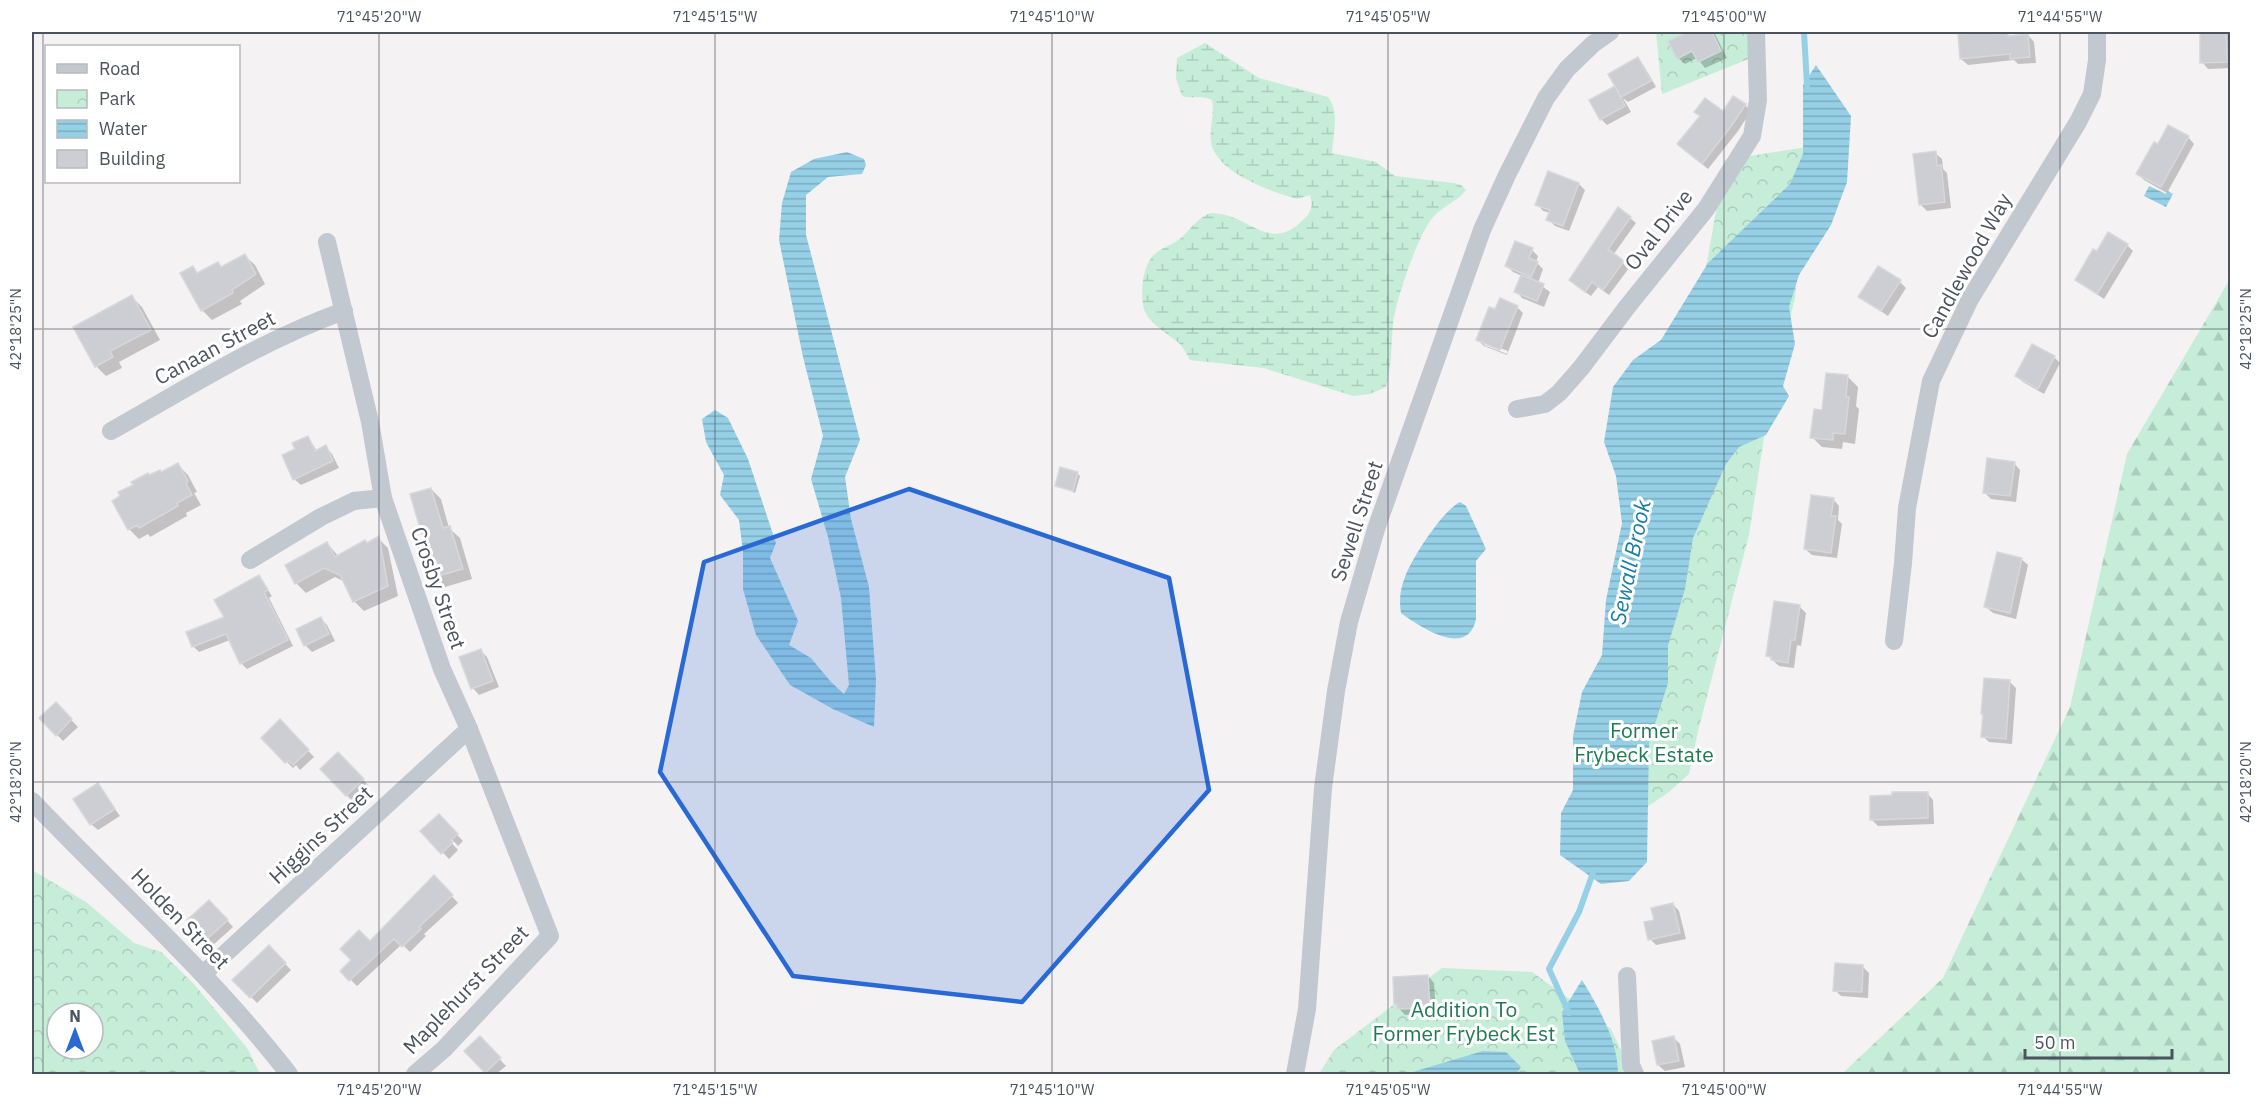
<svg xmlns="http://www.w3.org/2000/svg" width="2262" height="1106" font-family="'IBM Plex Sans',sans-serif">
<style>
.forest{fill:url(#forest-firs)}
.wetland{fill:url(#wetland-marsh)}
.park{fill:url(#park-crowns);fill-rule:evenodd}
.water{fill:url(#water-rules)}
.shadow{fill:#0003;fill-rule:evenodd}
.lines{fill:none;stroke-linecap:round;stroke-linejoin:round}
.stream{stroke:#96d0e6;stroke-width:6}
.building{fill:#ccced3;stroke:#d6d8dc;stroke-width:1.5}
.street{stroke:#c1c8cf;stroke-width:18}
.marked{fill:#2969d6;fill-opacity:0.2;stroke:#2969d6;stroke-width:4.5;stroke-linejoin:round}
.ticks{fill:none;stroke:#4b535e;stroke-width:1.5;stroke-opacity:0.45}
.labels{text-anchor:middle;stroke-width:6;stroke-linejoin:round;paint-order:stroke}
.street-label{font-size:21px;fill:#4b535e;stroke:#fff}
.park-label{font-size:21px;fill:#207b54;stroke:#fff}
.water-label{font-size:22px;font-style:italic;fill:#197ca3;stroke:#fff}
.neatline{fill:none;stroke:#4b535e;stroke-width:2}
.ticks-label{font-size:15px;text-anchor:middle;fill:#4b535e}
</style>
<defs>
<pattern id="forest-firs" width="22" height="20" patternUnits="userSpaceOnUse" patternTransform="scale(1.5)"><rect width="22" height="20" fill="#c5edd7"/><path d="M5 1l3.5 6h-7zM16 11l3.5 6h-7z" fill="#abcdbb"/></pattern>
<pattern id="wetland-marsh" width="20" height="14" patternUnits="userSpaceOnUse" patternTransform="scale(1.5)"><rect width="20" height="14" fill="#c5edd7"/><path d="M1 5h8M5 5V1M11 12h8M15 12V8" fill="none" stroke="#abcdbb"/></pattern>
<pattern id="park-crowns" width="20" height="18" patternUnits="userSpaceOnUse" patternTransform="scale(1.5)"><rect width="20" height="18" fill="#c5edd7"/><path d="M2 6a3 3 0 1 1 6 0M12 15a3 3 0 1 1 6 0" fill="none" stroke="#abcdbb"/></pattern>
<pattern id="water-rules" width="6" height="5" patternUnits="userSpaceOnUse" patternTransform="scale(1.5)"><rect width="6" height="5" fill="#96d0e6"/><path d="M0 2.5h6" fill="none" stroke="#7cabbe"/></pattern>
</defs>
<rect width="100%" height="100%" fill="#f4f2f2"/>
<polygon class="forest" points="2230,279 2230,1074 1842,1074 1943,978 2070,707 2127,454"/>
<path class="wetland" d="M1205,43L1259,78L1328,97C1340,112 1333,135 1332,153L1376,162L1395,176L1453,183L1461,185L1466,190C1457,202 1443,206 1434,216C1418,233 1396,300 1393,323C1391,344 1392,366 1386,387L1370,394L1353,396L1264,368L1190,360C1187,354 1184,349 1180,344C1169,334 1149,324 1144,309C1140,294 1142,263 1156,253C1163,247 1172,245 1180,239C1189,231 1199,216 1211,213C1212,213 1220,214 1221,214C1253,220 1272,252 1304,219C1312,212 1313,204 1310,195L1297,199C1272,192 1215,172 1211,142C1209,128 1215,114 1212,100C1203,95 1192,99 1182,96L1176,78L1177,58Z"/>
<g class="park">
<polygon points="1656,32 1748,32 1751,58 1662,94"/>
<polygon points="1807,147 1795,298 1770,398 1749,535 1698,731 1689,774 1669,792 1644,809 1644,542 1681,410 1725,160"/>
<path d="M32,870L86,902L134,943L161,952L193,983L247,1048L260,1074H32ZM57,1013H93V1049H57Z"/>
<polygon points="1442,968 1532,972 1611,1029 1632,1074 1319,1074 1334,1050"/>
</g>
<g class="water">
<polygon points="1816,65 1851,116 1847,182 1831,225 1799,275 1789,307 1795,344 1783,386 1789,396 1766,435 1739,447 1726,464 1693,538 1685,589 1668,645 1668,683 1649,743 1647,862 1629,881 1601,884 1560,855 1561,813 1573,790 1573,736 1582,692 1602,655 1606,600 1622,523 1616,476 1604,442 1613,387 1633,360 1661,340 1708,263 1790,184 1803,154 1803,85"/>
<polygon points="847,152 864,159 866,165 862,174 828,177 806,195 806,235 860,440 845,477 851,519 869,587 876,680 874,727 833,709 790,685 756,635 743,589 743,552 739,520 720,495 724,475 706,442 702,419 715,410 728,418 748,459 776,543 770,558 798,621 789,645 811,658 831,682 844,694 849,685 841,598 828,537 811,479 823,436 803,357 779,240 782,203 791,172 814,159"/>
<polygon points="2149,186 2166,194 2168,191 2173,194 2166,207 2144,196"/>
<path d="M1460,502L1466,506L1486,549L1476,561V619C1468,659 1420,627 1401,613C1399,601 1400,589 1405,577C1412,558 1443,510 1460,502Z"/>
<path d="M1582,980C1599,1008 1618,1041 1618,1074H1580L1565,1041L1562,1012Z"/>
<polygon points="1483,1051 1506,1052 1521,1067 1516,1074 1406,1074"/>
</g>
<g class="shadow">
<polygon points="1691,32 1714,32 1727,58 1705,68 1697,58 1685,64 1678,58 1670,41"/>
<polygon points="1993,32 1996,35 2007,34 2010,37 2028,35 2034,42 2036,63 2018,64 2014,60 1968,65 1961,59 1959,35"/>
<polygon points="2201,32 2230,32 2230,68 2208,69 2202,62"/>
<polygon points="1638,59 1644,66 1656,87 1628,102 1623,98 1631,112 1607,125 1601,119 1614,88 1619,93"/>
<polygon points="1745,105 1751,111 1738,131 1708,169 1685,150 1723,114"/>
<polygon points="2188,137 2194,144 2167,193 2144,180 2138,174"/>
<polygon points="1935,153 1942,159 1943,169 1947,173 1951,208 1927,211 1920,204"/>
<polygon points="1579,184 1585,190 1569,231 1555,226 1548,219 1550,213 1543,211 1537,204"/>
<polygon points="1630,218 1636,223 1613,255 1629,268 1609,295 1598,287 1591,296 1577,286"/>
<polygon points="2127,245 2133,251 2104,299 2076,280"/>
<polygon points="1532,250 1538,256 1536,262 1543,269 1538,283 1550,292 1544,307 1522,298 1516,291 1522,276 1513,272 1507,266"/>
<polygon points="245,256 255,265 265,284 240,301 242,304 212,320 202,310 193,268 199,274 218,263 223,268"/>
<polygon points="1900,282 1906,288 1888,316 1860,297"/>
<polygon points="132,297 142,307 160,340 119,362 122,368 106,376 96,366"/>
<path d="M1517,307L1523,313L1507,355L1484,346L1478,340L1496,311ZM1484,342L1508,351L1507,354L1484,345Z"/>
<polygon points="2054,357 2060,363 2044,394 2023,382 2016,376"/>
<polygon points="1848,377 1858,387 1856,406 1859,409 1855,444 1843,442 1842,449 1822,447 1812,437 1823,412"/>
<polygon points="308,437 317,451 326,447 332,454 339,468 301,485 294,479 297,450"/>
<polygon points="2014,463 2020,470 2016,502 1991,499 1984,492"/>
<polygon points="178,465 188,475 197,492 194,493 201,505 186,513 187,516 150,537 148,534 139,539 129,529 162,474"/>
<polygon points="1077,473 1080,476 1075,493 1057,485"/>
<polygon points="431,489 441,499 449,528 460,538 472,579 445,587 435,577 412,495"/>
<polygon points="1833,499 1839,506 1838,520 1842,524 1837,558 1812,555 1805,549"/>
<polygon points="378,538 388,548 398,596 364,611 354,601 345,582 335,577 306,593 296,583 287,566 327,543 339,557"/>
<polygon points="2021,559 2028,565 2016,619 1993,613 1986,607"/>
<polygon points="259,577 272,596 269,598 293,646 247,669 241,663 230,640 199,652 193,646 226,618"/>
<polygon points="1799,606 1806,613 1801,646 1797,645 1794,668 1779,666 1768,656"/>
<polygon points="321,619 327,625 335,641 312,652 305,645 298,630"/>
<polygon points="481,651 487,657 499,687 479,695 473,688"/>
<polygon points="2010,682 2016,688 2012,744 1989,742 1983,736 1985,716 1982,714"/>
<polygon points="56,704 78,727 63,741 41,718"/>
<polygon points="280,721 314,757 300,770 296,765 293,768 263,738"/>
<polygon points="338,754 369,786 353,802 322,769"/>
<polygon points="97,785 120,816 98,830 91,824"/>
<polygon points="1927,793 1933,800 1934,824 1878,826 1872,820"/>
<polygon points="439,816 463,841 458,846 449,836 447,838 458,850 449,859 422,831"/>
<polygon points="434,877 458,903 424,934 426,936 410,952 402,944 357,986 342,971"/>
<polygon points="1673,904 1679,911 1686,939 1656,945 1650,939 1656,921"/>
<polygon points="216,908 233,927 212,946 206,940"/>
<polygon points="269,947 291,970 257,1003 234,980"/>
<polygon points="1863,967 1869,973 1868,998 1841,996 1835,990"/>
<polygon points="1428,976 1434,983 1436,1013 1405,1015 1395,1004"/>
<polygon points="480,1038 506,1066 496,1074 488,1074 466,1051"/>
<polygon points="1674,1038 1680,1044 1685,1067 1665,1071 1658,1065"/>
</g>
<g class="lines">
<g class="stream">
<polyline points="1804,32 1807,85"/>
<polyline points="1569,1013 1549,969 1579,912 1594,870"/>
</g>
</g>
<g class="building">
<polygon points="1688,32 1712,32 1721,51 1698,62 1692,51 1677,59 1668,41"/>
<polygon points="1994,32 1994,34 2008,33 2008,36 2028,34 2030,57 2010,59 2010,54 1960,59 1958,34"/>
<polygon points="2200,32 2226,32 2227,62 2200,63"/>
<polygon points="1638,57 1651,81 1621,97 1608,74"/>
<polygon points="1615,86 1625,106 1600,120 1589,100"/>
<polygon points="1733,96 1746,104 1732,125 1702,164 1677,144 1700,116 1694,112 1705,98 1723,111"/>
<polygon points="2168,125 2189,136 2161,187 2136,174 2154,142 2158,144"/>
<polygon points="1936,151 1937,166 1941,165 1945,202 1919,205 1913,154"/>
<polygon points="1548,171 1579,183 1563,226 1546,220 1550,210 1535,205"/>
<polygon points="1618,207 1631,217 1608,249 1624,261 1603,290 1592,282 1585,292 1569,280"/>
<polygon points="2108,232 2128,244 2097,294 2075,280 2093,249 2097,251"/>
<polygon points="1515,241 1533,248 1529,258 1538,262 1531,277 1505,266"/>
<polygon points="245,254 256,274 232,290 233,293 201,311 180,273 193,266 197,273 218,262 221,267"/>
<polygon points="1878,266 1901,280 1881,311 1858,297"/>
<polygon points="1521,275 1544,284 1537,301 1514,292"/>
<polygon points="132,295 151,330 110,351 113,357 95,367 73,327"/>
<polygon points="1500,298 1518,306 1500,350 1476,340 1489,307 1495,309"/>
<polygon points="2032,344 2055,356 2038,389 2015,376"/>
<polygon points="1826,373 1848,375 1846,397 1849,397 1845,434 1833,433 1833,440 1810,438 1814,409 1822,410"/>
<polygon points="308,436 315,451 326,445 333,461 293,480 282,455 295,449 292,443"/>
<polygon points="1987,458 2015,462 2010,496 1983,493"/>
<polygon points="178,463 188,481 186,483 192,495 177,503 178,506 139,528 137,525 128,530 112,501 120,496 118,492 133,485 131,482 148,473 149,475 160,470 161,472"/>
<polygon points="1060,467 1078,472 1073,491 1055,486"/>
<polygon points="431,488 443,528 450,526 463,569 434,577 410,494"/>
<polygon points="1811,495 1834,498 1831,516 1836,516 1831,553 1804,549"/>
<polygon points="379,536 388,586 353,602 340,575 324,568 295,584 285,565 327,542 335,557 365,540 367,543"/>
<polygon points="1997,552 2022,558 2010,613 1984,607"/>
<polygon points="259,575 268,590 264,592 288,640 240,664 226,634 192,647 186,632 224,617 214,600"/>
<polygon points="1774,601 1800,605 1795,640 1791,640 1788,663 1771,660 1772,657 1766,656"/>
<polygon points="321,617 329,634 304,646 296,629"/>
<polygon points="481,649 493,681 471,689 459,657"/>
<polygon points="1984,678 2010,680 2006,739 1981,737 1983,714 1981,714"/>
<polygon points="56,702 72,719 56,736 39,718"/>
<polygon points="280,719 309,750 293,765 288,760 285,763 261,738"/>
<polygon points="338,752 364,779 346,796 320,769"/>
<polygon points="98,783 115,809 90,825 73,799"/>
<polygon points="1892,792 1928,792 1928,818 1870,820 1870,796 1892,795"/>
<polygon points="439,814 458,834 451,840 453,842 441,854 420,831"/>
<polygon points="434,875 453,895 419,927 421,929 402,947 394,939 349,981 340,971 351,960 340,949 359,930 370,941"/>
<polygon points="209,900 228,920 205,941 187,920"/>
<polygon points="1673,903 1680,933 1648,940 1644,922 1654,920 1651,908"/>
<polygon points="269,945 286,963 250,998 232,980"/>
<polygon points="1835,963 1863,965 1862,992 1833,991"/>
<polygon points="1428,975 1430,1008 1397,1009 1397,1004 1394,1004 1393,977"/>
<polygon points="480,1036 501,1058 485,1073 464,1051"/>
<polygon points="1674,1036 1679,1061 1657,1065 1652,1041"/>
</g>
<g class="lines">
<g class="street">
<polyline points="327,242 370,422 383,498 442,669 469,729 550,936 444,1049 415,1074"/>
<polyline points="1517,409 1545,404 1559,393 1581,368 1627,307 1706,209 1752,136 1758,100 1756,32"/>
<path d="M111,431C186,389 262,340 344,311"/>
<polyline points="250,560 321,517 354,501 383,498"/>
<polyline points="1894,641 1903,563 1907,508 1931,381 1970,299 2078,122 2092,94 2097,60 2097,32"/>
<path d="M32,801C118,891 212,975 289,1074"/>
<polyline points="203,974 469,729"/>
<polyline points="1627,976 1631,1065 1635,1074"/>
<polyline points="1295,1074 1307,1009 1323,788 1336,691 1349,622 1376,529 1482,230 1507,175 1546,98 1567,69 1593,44 1610,32"/>
</g>
</g>
<path class="marked" d="M909,489L1169,578L1209,790L1022,1002L793,976L660,772L704,562Z"/>
<path class="ticks" d="M43,32V1074M379,32V1074M715,32V1074M1052,32V1074M1388,32V1074M1724,32V1074M2060,32V1074M32,329H2230M32,782H2230"/>
<g class="labels">
<g class="street-label">
<text transform="translate(1659 230) rotate(-52)" y="7">Oval Drive</text>
<text transform="translate(1967 266) rotate(-61)" y="7">Candlewood Way</text>
<text transform="translate(215 348) rotate(-28)" y="7">Canaan Street</text>
<text transform="translate(1357 521) rotate(-72)" y="7">Sewell Street</text>
<text transform="translate(438 588) rotate(71)" y="7">Crosby Street</text>
<text transform="translate(321 835) rotate(-43)" y="7">Higgins Street</text>
<text transform="translate(180 919) rotate(46)" y="7">Holden Street</text>
<text transform="translate(466 990) rotate(-46)" y="7">Maplehurst Street</text>
</g>
<g class="park-label">
<text x="1644" y="738">Former<tspan x="1644" dy="24">Frybeck Estate</tspan></text>
<text x="1464" y="1017">Addition To<tspan x="1464" dy="24">Former Frybeck Est</tspan></text>
</g>
<g class="water-label">
<text transform="translate(1630 562) rotate(-78)" y="8">Sewall Brook</text>
</g>
</g>
<rect width="2262" height="1106" fill="none" stroke="#ffffff" stroke-width="66"/>
<rect x="45" y="45" width="195" height="138" fill="#ffffff" stroke="#b7babf" stroke-width="1.5"/>
<rect x="57" y="64" width="30" height="9" fill="#c1c8cf" stroke="#b7babf" stroke-width="1.5"/>
<text x="99" y="75" font-size="18" fill="#4b535e">Road</text>
<rect x="57" y="90" width="30" height="18" fill="url(#park-crowns)" stroke="#b7babf" stroke-width="1.5"/>
<text x="99" y="105" font-size="18" fill="#4b535e">Park</text>
<rect x="57" y="120" width="30" height="18" fill="url(#water-rules)" stroke="#b7babf" stroke-width="1.5"/>
<text x="99" y="135" font-size="18" fill="#4b535e">Water</text>
<rect x="57" y="150" width="30" height="18" fill="#ccced3" stroke="#b7babf" stroke-width="1.5"/>
<text x="99" y="165" font-size="18" fill="#4b535e">Building</text>
<g transform="translate(75 1031)"><circle r="28" fill="#ffffff" stroke="#b7babf" stroke-width="1.5"/>
<path d="M0-4.5L10 22L0 15L-10 22Z" fill="#2969d6"/>
<text y="-9" font-size="16" font-weight="bold" text-anchor="middle" fill="#4b535e">N</text>
</g>
<path d="M2025 1049v9h147v-9" fill="none" stroke="#4b535e" stroke-width="3"/>
<text x="2034" y="1049" font-size="18" fill="#4b535e" stroke="#ffffff" stroke-width="4.5" paint-order="stroke">50 m</text>
<rect x="33" y="33" width="2196" height="1040" class="neatline"/>
<g class="ticks-label">
<text x="379" y="22">71°45'20"W</text>
<text x="715" y="22">71°45'15"W</text>
<text x="1052" y="22">71°45'10"W</text>
<text x="1388" y="22">71°45'05"W</text>
<text x="1724" y="22">71°45'00"W</text>
<text x="2060" y="22">71°44'55"W</text>
<text transform="translate(16 329) rotate(-90)" y="5">42°18'25"N</text>
<text transform="translate(2246 329) rotate(-90)" y="5">42°18'25"N</text>
<text transform="translate(16 782) rotate(-90)" y="5">42°18'20"N</text>
<text transform="translate(2246 782) rotate(-90)" y="5">42°18'20"N</text>
<text x="379" y="1095">71°45'20"W</text>
<text x="715" y="1095">71°45'15"W</text>
<text x="1052" y="1095">71°45'10"W</text>
<text x="1388" y="1095">71°45'05"W</text>
<text x="1724" y="1095">71°45'00"W</text>
<text x="2060" y="1095">71°44'55"W</text>
</g>
</svg>
